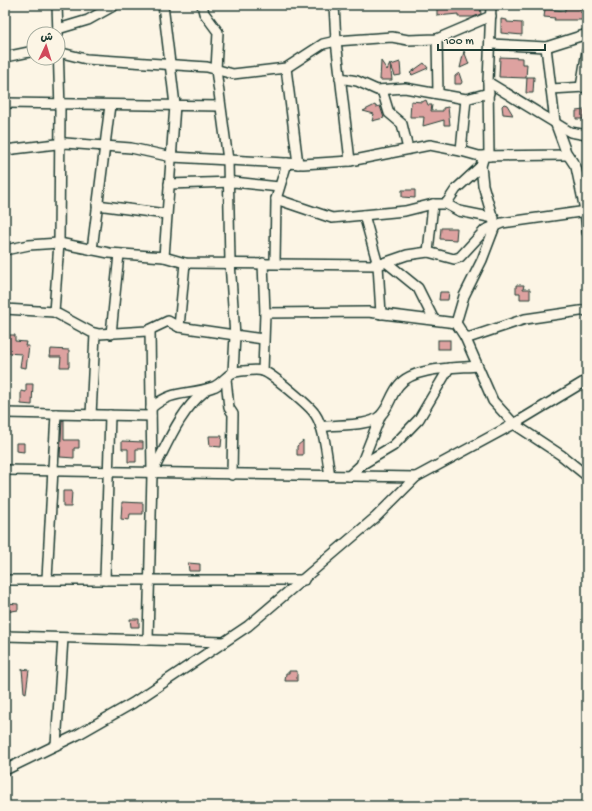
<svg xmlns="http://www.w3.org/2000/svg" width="592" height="811" font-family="'Gochi Hand','Playpen Sans Arabic',sans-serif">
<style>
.building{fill:#dda2a0;stroke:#1f3d34}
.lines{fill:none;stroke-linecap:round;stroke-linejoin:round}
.minor-casing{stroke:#1f3d34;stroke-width:12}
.minor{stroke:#fcf5e5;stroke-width:9}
</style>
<rect width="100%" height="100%" fill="#fcf5e5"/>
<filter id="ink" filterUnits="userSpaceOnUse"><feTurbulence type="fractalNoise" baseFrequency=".025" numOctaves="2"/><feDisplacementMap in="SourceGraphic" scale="8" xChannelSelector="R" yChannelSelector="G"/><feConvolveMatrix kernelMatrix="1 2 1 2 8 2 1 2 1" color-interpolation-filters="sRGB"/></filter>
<g filter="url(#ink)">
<g class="building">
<polygon points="441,5 480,5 481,14 473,17 458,17 458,14 437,16 437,6"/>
<polygon points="565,5 580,7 580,12 587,13 587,20 554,20 555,18 544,17 545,9 565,11"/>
<polygon points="501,19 507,20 507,22 522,23 522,35 501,33"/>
<polygon points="464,51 469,64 460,68"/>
<polygon points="500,57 522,58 522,64 527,64 526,78 499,77"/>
<polygon points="381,61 387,70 390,64 392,80 380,80"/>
<polygon points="400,62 401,75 395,76 391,65"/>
<polygon points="424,63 428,68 412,75 410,73"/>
<polygon points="459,73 462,82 461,84 455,84 455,76"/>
<polygon points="527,77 534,77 533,93 526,93"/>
<polygon points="426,100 428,105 432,105 431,111 443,111 443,108 448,107 450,125 444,125 444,120 423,126 424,117 410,117 411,101 422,102"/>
<polygon points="504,104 507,105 513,115 503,114 502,106"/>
<polygon points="375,105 376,107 380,106 384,118 372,121 374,114 363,111"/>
<polygon points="584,110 584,119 576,119 576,111"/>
<polygon points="402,190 415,190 415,198 402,197"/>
<polygon points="441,228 457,228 456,240 440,239"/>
<polygon points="516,285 524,285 523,289 530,289 530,299 520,299 520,293 516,293"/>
<polygon points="440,292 449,292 448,300 439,300"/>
<polygon points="5,335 15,335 15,341 26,342 25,346 29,346 26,368 20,367 22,354 5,353"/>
<rect x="438" y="340" width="12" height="9"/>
<polygon points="51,349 69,350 69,367 60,367 61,357 50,357"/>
<polygon points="26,384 33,384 32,405 21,404 21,391 26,392"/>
<polygon points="62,420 64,420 64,440 79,440 79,448 74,448 74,458 60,457"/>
<polygon points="209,436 222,436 221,447 210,446"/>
<polygon points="122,441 143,442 143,449 136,449 136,462 128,462 128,449 122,449"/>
<polygon points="303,441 303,455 297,455 297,446"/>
<polygon points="16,443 24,443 24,452 16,451"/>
<polygon points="63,491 72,491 71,507 63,507"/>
<polygon points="122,502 143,503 143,514 130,514 129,520 121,519"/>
<polygon points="188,563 200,564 200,571 189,571"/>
<polygon points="7,603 18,604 18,610 6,612"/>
<polygon points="130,619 139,619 139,627 131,627"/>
<polygon points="22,669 29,670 26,693 24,692"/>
<polygon points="289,671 297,671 297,681 285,681 286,673 289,673"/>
</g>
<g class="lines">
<g class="minor-casing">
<g id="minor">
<polyline points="57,5 58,34"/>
<polyline points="163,5 175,105 164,257"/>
<polyline points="202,5 204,13 218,32 216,70 228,160 230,262 235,336 233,372"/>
<polyline points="334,5 336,41 350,161"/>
<polyline points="55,34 58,29 88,20 115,5"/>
<polyline points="437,39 438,93"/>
<polyline points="491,44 546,47 587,34"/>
<polyline points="546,47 555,122 566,152 576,167 585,210 587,232"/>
<polyline points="58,52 86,59 207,67 233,74 286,68 323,44 336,41 392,37 408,40 437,39 491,16"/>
<polyline points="5,57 34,51"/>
<polyline points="286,68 298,164"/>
<polyline points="340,78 357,81 377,90 405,88 466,99 489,93"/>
<polyline points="488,82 570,132 587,135"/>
<polyline points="581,87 587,51"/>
<polyline points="551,89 585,87"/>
<polyline points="382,90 389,113 402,124 408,149"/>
<polyline points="5,103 220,106"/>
<polyline points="5,150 65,143 131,148 172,157 303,164 350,161 430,145 461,151 479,156 567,155"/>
<polyline points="461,151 466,99"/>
<polyline points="489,156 488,82 491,5"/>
<polyline points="169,184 234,182 279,187"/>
<polyline points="276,199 332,218 405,211 433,204 446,204 459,211 494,218"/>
<polyline points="446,204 456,189 481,166"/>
<polyline points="97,205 166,214"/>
<polyline points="364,215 378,265 381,314"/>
<polyline points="5,250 29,245 59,243 109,253 164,257 185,263 378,265 407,255 428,252 454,259 460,257 485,230 502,223 587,211"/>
<polyline points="92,250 110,105"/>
<polyline points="428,252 433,204"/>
<polyline points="386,262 418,288 434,320"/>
<polyline points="275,263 276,199 287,163"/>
<polyline points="5,309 54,312 91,332 99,334 147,331 168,321 179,327 263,339"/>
<polyline points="54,312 59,243 60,110 58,44"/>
<polyline points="265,313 368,312 456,323 465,337 493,401 514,424 561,455 587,476"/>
<polyline points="456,323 464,296 482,260 495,226 483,185 481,166 484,156"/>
<polyline points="179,327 185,263"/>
<polyline points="111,334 119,254"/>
<polyline points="465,337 471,337 525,319 587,310"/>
<polyline points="263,371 265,313 263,263"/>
<polyline points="226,379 229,408 233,414 232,475"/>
<path d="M151,408C173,389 187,396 213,387C221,385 228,373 235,372C242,371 257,369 263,371C272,374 310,406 315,414C325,428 327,459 330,476"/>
<polyline points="5,413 151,416"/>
<polyline points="91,415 95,334"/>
<path d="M321,427C336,424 369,427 380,416C389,408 391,394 399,385C413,367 456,368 477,366"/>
<polyline points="361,465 393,446 419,419 449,368"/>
<polyline points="5,470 416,477"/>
<path d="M152,473C167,445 179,412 204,392"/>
<polyline points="349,476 361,465 380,417"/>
<polyline points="47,579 56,414"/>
<polyline points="5,580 304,580"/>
<polyline points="105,580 110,415"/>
<polyline points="5,636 224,642"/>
<polyline points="148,640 152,474 150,330"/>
<polyline points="56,745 63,638"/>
<polyline points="5,770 77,735 133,703 248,626 376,517 416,477 514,424 587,380"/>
</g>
</g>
<use href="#minor" class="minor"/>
</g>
</g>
<rect width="592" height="811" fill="none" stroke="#fcf5e5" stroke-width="20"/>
<rect x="10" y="10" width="572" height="791" fill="none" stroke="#1f3d34" stroke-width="1.5" filter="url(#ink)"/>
<g transform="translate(46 46) rotate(4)"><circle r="19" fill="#fcf5e5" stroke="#a4ab9e"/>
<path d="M0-3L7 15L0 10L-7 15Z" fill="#d1495b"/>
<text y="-6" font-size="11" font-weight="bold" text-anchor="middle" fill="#1f3d34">ش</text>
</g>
<path d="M438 44v6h107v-6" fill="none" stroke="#1f3d34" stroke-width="2"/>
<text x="444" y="44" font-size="12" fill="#1f3d34" stroke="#fcf5e5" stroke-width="3" paint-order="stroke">100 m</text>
</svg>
